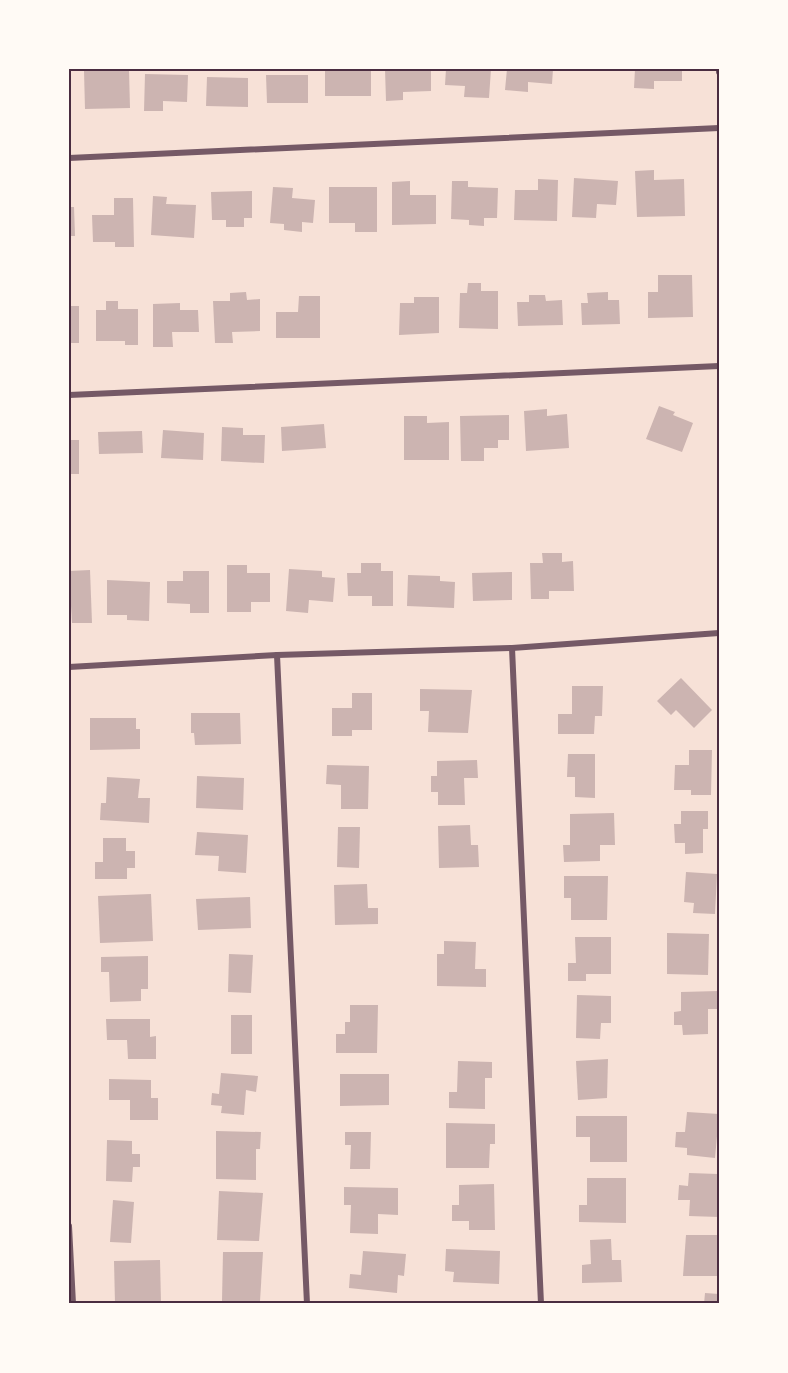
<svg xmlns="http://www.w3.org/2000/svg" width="788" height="1373" font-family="Quicksand,sans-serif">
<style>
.building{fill:#ccb4b1}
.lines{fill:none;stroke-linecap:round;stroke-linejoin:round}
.minor{stroke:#755966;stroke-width:6}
.neatline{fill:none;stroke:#4a2c40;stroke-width:2}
</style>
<rect width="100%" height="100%" fill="#f7e1d7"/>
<g class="building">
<rect x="325" y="69" width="46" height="27"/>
<polygon points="385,69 431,69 431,91 403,92 403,100 386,101"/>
<polygon points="446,69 491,69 489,98 464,97 465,86 445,85"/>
<polygon points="507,69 553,69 552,84 528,82 528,92 505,90"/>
<polygon points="635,69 682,69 682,81 654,81 654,89 634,88"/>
<polygon points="129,70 130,108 85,109 84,71"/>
<polygon points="145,74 188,75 187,102 163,101 163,111 144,111"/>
<polygon points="266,75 308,75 308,103 267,103"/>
<polygon points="207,77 248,78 248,107 206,106"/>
<polygon points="654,170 654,180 684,179 685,216 637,217 635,171"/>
<polygon points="574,178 618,181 616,205 597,204 596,218 572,217"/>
<polygon points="538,179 558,180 557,221 514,220 515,190 538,190"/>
<polygon points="410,181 410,195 436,195 436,224 392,225 392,182"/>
<polygon points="452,181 468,181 468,187 498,188 497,218 484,218 484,226 469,225 469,220 451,219"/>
<polygon points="273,187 293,188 292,198 315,200 313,223 302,222 302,232 284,230 284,224 270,223"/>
<polygon points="329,187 377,187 377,232 355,232 355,223 329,223"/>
<polygon points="252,191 252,218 244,218 244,227 226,227 226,220 212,220 211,192"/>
<polygon points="153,196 167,197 166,204 196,205 194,238 151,235"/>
<polygon points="114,198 133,198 134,247 115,247 115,242 93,242 92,215 114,215"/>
<polygon points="69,207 74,207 75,236 69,236"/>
<polygon points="658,275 692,275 693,317 648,318 648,292 658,292"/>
<polygon points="468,283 481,283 481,291 498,291 498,329 459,328 460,293 467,293"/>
<polygon points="246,292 247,300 260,299 260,331 232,332 233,343 215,343 213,301 230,301 230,293"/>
<polygon points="608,292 608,300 619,300 620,324 582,325 581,303 588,303 587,293"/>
<polygon points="529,295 545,295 546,301 562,300 563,325 518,326 517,302 529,302"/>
<polygon points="299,296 320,296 320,338 276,338 276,312 298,312"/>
<polygon points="414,297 439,297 439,333 399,335 400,303 414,303"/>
<polygon points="106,301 118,301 118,309 138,309 138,345 125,345 125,341 96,341 96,310 106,310"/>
<polygon points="180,303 180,310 198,310 199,332 172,332 173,347 153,347 153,304"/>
<rect x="69" y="306" width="10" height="37"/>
<polygon points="659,406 675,412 673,415 693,423 682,452 646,439"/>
<polygon points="547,409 547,416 567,414 569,448 526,451 524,411"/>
<polygon points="509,415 509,440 498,440 498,448 484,448 484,461 461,461 460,416"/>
<polygon points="404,416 427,416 427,423 449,422 449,460 404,460"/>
<polygon points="324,424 326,448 282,451 281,427"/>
<polygon points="222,427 243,428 243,435 265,435 264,463 221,461"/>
<polygon points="163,430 204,433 203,460 161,458"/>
<polygon points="142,431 143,453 99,454 98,432"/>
<rect x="69" y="440" width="10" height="34"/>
<polygon points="542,553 562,553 562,562 573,561 574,591 549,591 549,599 531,599 530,563 543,563"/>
<polygon points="361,563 381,563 381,571 393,571 393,606 372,606 372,596 348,596 347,573 361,573"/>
<polygon points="227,565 247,565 247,573 270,573 270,602 251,602 251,612 227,612"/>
<polygon points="289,569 322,571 322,577 335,578 333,602 309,600 308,613 286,611"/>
<polygon points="90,570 92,623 72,623 69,571"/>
<polygon points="183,571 209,571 209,613 190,613 190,604 167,603 167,581 183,581"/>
<polygon points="512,572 512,600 473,601 472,573"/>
<polygon points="408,575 440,576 440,581 455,582 454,608 407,606"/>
<polygon points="107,580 150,582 149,621 127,620 127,615 107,615"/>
<polygon points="681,678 712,710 694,728 676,710 671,715 657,701"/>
<polygon points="572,686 603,686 602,716 595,716 594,734 558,734 558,714 572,714"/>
<polygon points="420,689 472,690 468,733 428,732 429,711 420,711"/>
<polygon points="352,693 372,693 372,730 352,730 352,736 332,736 332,708 352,708"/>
<polygon points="191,713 240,713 241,744 195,745 194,733 191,733"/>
<polygon points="90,718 136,718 136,729 140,729 140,749 90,750"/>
<polygon points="689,750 712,750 711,795 691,795 691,790 674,790 675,765 689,765"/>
<polygon points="568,754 595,754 595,798 575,797 575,777 567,777"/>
<polygon points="477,760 478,778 464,778 465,805 438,805 438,792 431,792 431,776 437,776 437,761"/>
<polygon points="327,765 369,766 368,809 341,809 341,785 326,784"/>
<polygon points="197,776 244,778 243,810 196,808"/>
<polygon points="107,777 140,779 138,798 150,798 149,823 100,820 101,803 106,803"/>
<polygon points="681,811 708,811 708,829 703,829 703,853 685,854 685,843 675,843 674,824 681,824"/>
<polygon points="614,813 615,845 600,845 600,861 564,862 563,845 570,845 570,814"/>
<polygon points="470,825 471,845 478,845 479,867 439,868 438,826"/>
<polygon points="338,827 360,827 359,868 337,867"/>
<polygon points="197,832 248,835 246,873 218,871 219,856 195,855"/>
<polygon points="103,838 126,838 126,851 135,851 135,868 127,868 127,879 95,879 95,862 103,862"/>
<polygon points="686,872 717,874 715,914 693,913 694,903 684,902"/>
<polygon points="564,876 608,876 607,920 571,920 571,898 564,898"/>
<polygon points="367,884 368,908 378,908 378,924 335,925 334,885"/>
<polygon points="151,894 153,941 100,943 98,896"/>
<polygon points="250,897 251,928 198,930 196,899"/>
<polygon points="667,933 709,934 708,975 667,974"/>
<polygon points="575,937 611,937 611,974 586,974 586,981 568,981 568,963 576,963"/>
<polygon points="444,941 476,942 475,969 486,969 486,987 437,986 437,954 444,954"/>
<polygon points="229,954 253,955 251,993 228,992"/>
<polygon points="148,956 148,989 141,989 141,1001 110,1002 109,972 101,972 101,957"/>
<polygon points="719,991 719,1009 708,1009 708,1034 683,1035 682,1025 674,1025 674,1012 681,1011 681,992"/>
<polygon points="577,995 611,996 611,1023 601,1023 600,1039 576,1038"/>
<polygon points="350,1005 378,1005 377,1053 336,1053 336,1034 345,1034 345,1022 350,1022"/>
<rect x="231" y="1015" width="21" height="39"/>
<polygon points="106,1019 150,1019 150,1037 156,1036 156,1059 128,1059 127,1040 107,1040"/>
<polygon points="608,1059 607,1098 578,1100 576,1061"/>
<polygon points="458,1061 492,1062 492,1078 485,1078 485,1109 449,1108 449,1092 457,1092"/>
<polygon points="221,1073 258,1076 256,1092 246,1090 244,1115 221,1113 222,1106 211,1105 212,1093 219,1094"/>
<polygon points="340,1074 389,1074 389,1105 340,1106"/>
<polygon points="109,1079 151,1080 151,1098 158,1098 158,1120 130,1120 130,1100 109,1100"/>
<polygon points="687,1112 719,1114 715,1158 687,1155 687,1148 675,1147 676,1132 685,1132"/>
<polygon points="576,1116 627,1116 627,1162 590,1162 590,1137 576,1137"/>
<polygon points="446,1123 495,1124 495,1144 490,1144 489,1168 446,1168"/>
<polygon points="216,1131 261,1132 260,1149 256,1149 256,1180 216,1179"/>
<polygon points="345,1132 371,1132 370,1169 350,1169 351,1145 345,1145"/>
<polygon points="107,1140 132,1141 132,1154 140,1154 140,1167 133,1167 132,1182 106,1181"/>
<polygon points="689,1173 718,1174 719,1217 689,1216 690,1200 678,1200 679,1185 688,1186"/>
<polygon points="587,1178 626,1178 626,1223 579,1222 579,1205 587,1205"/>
<polygon points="494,1184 495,1230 469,1230 469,1221 452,1221 452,1205 459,1205 459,1185"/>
<polygon points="344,1187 398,1188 398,1215 378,1214 378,1234 350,1233 351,1205 344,1205"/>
<polygon points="219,1191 263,1193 259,1241 217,1240"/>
<polygon points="113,1200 134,1202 131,1243 110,1242"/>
<polygon points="686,1235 719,1235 719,1276 683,1276"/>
<polygon points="611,1239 612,1260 621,1260 622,1282 582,1283 582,1265 591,1264 590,1240"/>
<polygon points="446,1249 500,1251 499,1284 453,1282 454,1272 445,1271"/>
<polygon points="363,1251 406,1254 404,1276 398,1275 397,1293 349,1288 350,1274 361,1275"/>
<polygon points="223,1252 263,1252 260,1301 222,1301"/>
<polygon points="160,1260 161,1303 115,1303 114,1261"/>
<polygon points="705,1293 719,1294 719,1304 704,1304"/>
</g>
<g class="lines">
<g class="minor">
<polyline points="719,69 719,72"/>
<polyline points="69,158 719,128"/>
<polyline points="69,395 719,366"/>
<polyline points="512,648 541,1304"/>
<polyline points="277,655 307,1304"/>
<polyline points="69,667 277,655 512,648 719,633"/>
<polyline points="69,1226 73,1304"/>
</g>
</g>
<rect width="788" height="1373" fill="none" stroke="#fffaf5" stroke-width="141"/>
<rect x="70" y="70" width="648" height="1232" class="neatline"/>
</svg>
